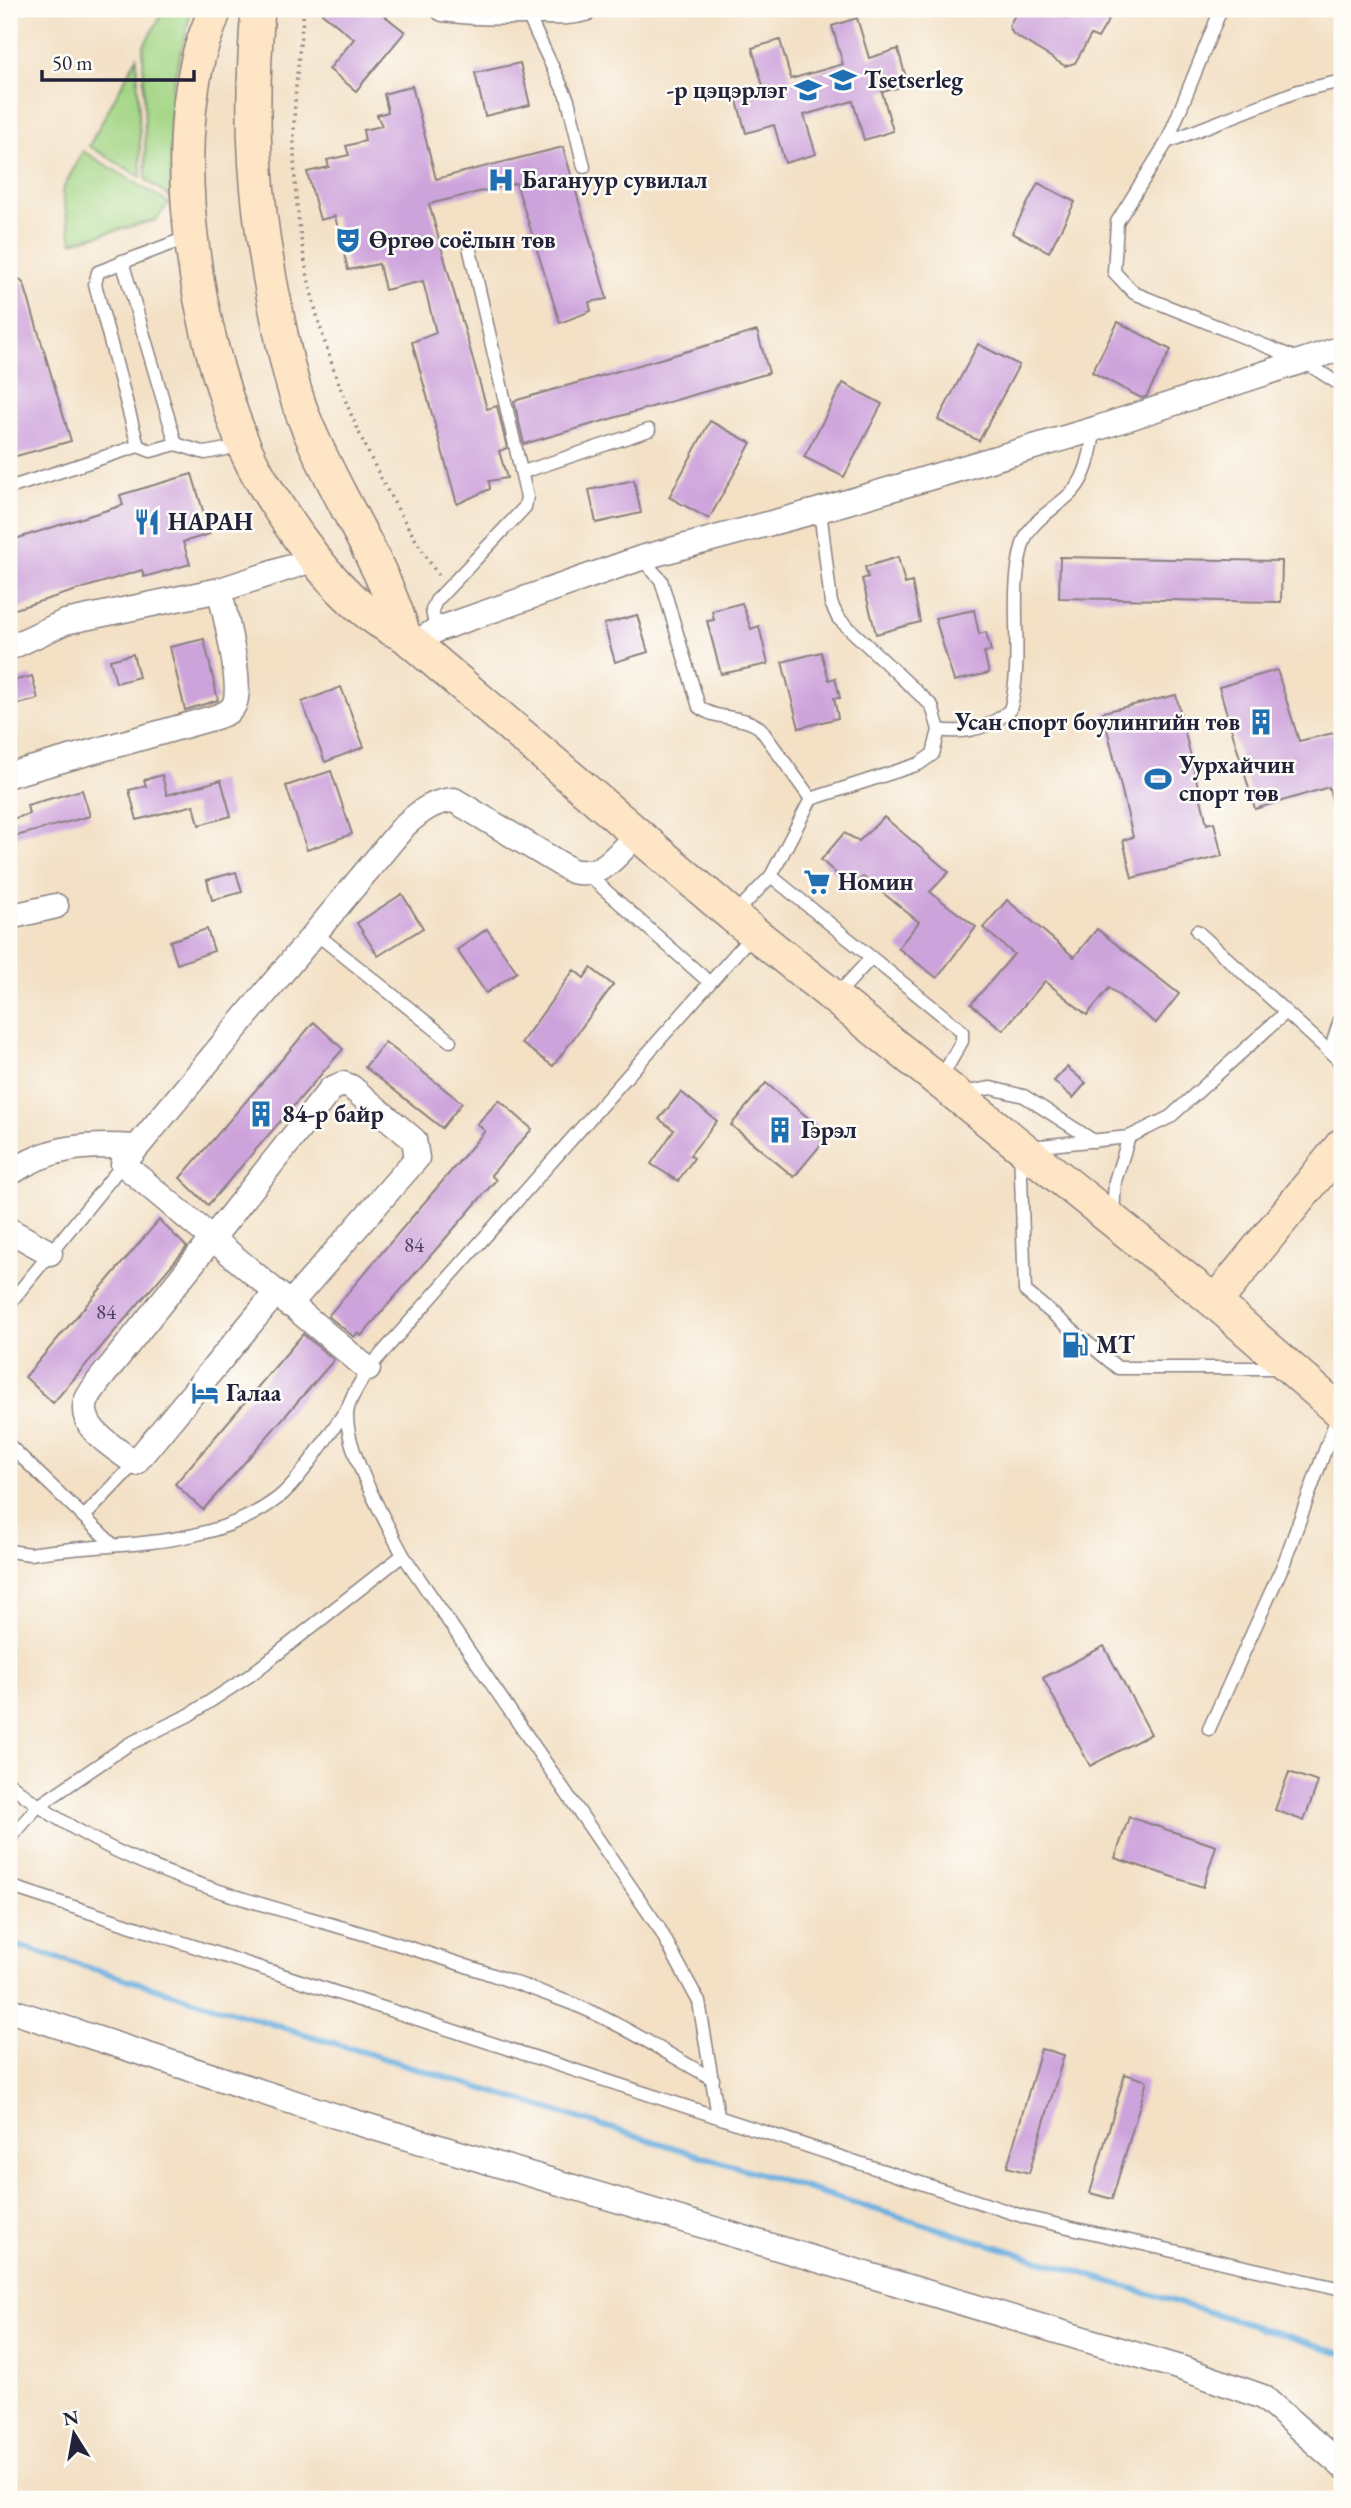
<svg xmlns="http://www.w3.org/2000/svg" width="1351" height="2508" font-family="'EB Garamond',serif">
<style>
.green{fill:#a3d584;stroke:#627c60;stroke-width:2}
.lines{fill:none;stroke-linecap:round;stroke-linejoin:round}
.stream{stroke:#68adde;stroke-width:6}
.building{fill:#cda3dc}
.service-casing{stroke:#8a8180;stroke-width:15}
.minor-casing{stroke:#8a8180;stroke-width:27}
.secondary-casing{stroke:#8a8180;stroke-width:36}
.path{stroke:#8a8180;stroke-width:3.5;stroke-dasharray:2 5;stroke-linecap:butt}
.service{stroke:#fff;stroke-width:12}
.minor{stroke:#fff;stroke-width:24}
.secondary{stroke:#fde5c5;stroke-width:33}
.labels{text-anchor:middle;stroke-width:5;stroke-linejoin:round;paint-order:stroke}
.number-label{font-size:21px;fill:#4d4263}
.poi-label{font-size:24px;font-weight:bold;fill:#22223b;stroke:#fdfcf7;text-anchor:start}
</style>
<rect width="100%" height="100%" fill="#fdfcf7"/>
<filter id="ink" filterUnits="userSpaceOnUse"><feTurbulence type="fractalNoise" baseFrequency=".0143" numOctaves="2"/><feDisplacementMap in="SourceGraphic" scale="14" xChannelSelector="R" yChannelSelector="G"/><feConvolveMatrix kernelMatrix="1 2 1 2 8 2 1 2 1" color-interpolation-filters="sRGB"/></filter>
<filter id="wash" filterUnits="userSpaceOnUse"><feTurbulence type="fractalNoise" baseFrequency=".00686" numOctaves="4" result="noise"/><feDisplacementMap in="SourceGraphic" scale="28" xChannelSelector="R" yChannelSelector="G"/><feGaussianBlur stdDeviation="1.57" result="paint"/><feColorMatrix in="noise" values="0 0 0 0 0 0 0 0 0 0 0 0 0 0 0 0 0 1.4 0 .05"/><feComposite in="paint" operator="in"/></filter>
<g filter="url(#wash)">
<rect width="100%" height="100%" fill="#f3e0c5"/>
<g class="green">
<polygon points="165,9 192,9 171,92 171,198 146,180 143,47"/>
<polygon points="137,57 141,177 89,146"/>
<polygon points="83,151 169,203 156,220 72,242 62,191"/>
</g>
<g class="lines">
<polyline class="stream" points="9,1943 1342,2353"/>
</g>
<g id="blocks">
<g class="building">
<polygon points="317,9 376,9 405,32 356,91 329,69 354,39"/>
<polygon points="1018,9 1051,9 1067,18 1073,9 1115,9 1098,38 1091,35 1075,63 1065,66 1013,34 1009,26"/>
<polygon points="857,18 869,58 898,49 908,85 882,92 893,131 864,140 853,101 804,115 816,154 785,163 774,125 746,133 735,94 763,86 752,48 780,40 791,79 843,64 832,26"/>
<polygon points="520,63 530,105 485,116 475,73"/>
<polygon points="412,86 436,179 563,147 607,299 589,302 591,311 560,323 516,183 429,204 487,409 497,406 507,448 499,451 507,478 489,481 490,489 457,504 412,342 436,333 423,281 385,290 379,264 348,270 335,216 320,220 307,172 329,167 327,160 349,155 346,146 365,141 363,130 382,126 377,115 388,112 384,94"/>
<polygon points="1038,183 1075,202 1049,252 1012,233"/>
<polygon points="9,269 24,284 71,441 9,458"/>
<polygon points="1118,322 1171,350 1146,397 1141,398 1092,372"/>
<polygon points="757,331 769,373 524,444 514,401"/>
<polygon points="978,344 1019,365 979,441 938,420"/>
<polygon points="843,383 882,404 844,477 804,457"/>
<polygon points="710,421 751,443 709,519 669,497"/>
<polygon points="192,474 210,534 183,542 190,564 144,577 142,570 9,611 9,541 123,505 120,495"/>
<polygon points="634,480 641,513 596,523 589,490"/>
<polygon points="898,557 905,584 912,582 920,622 876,634 862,579 868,577 865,567"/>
<polygon points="1060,557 1282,561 1281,602 1059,598"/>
<polygon points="742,603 751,629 759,626 768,664 721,674 707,621 714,620 712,611"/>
<polygon points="974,610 979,634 986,632 991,651 984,652 989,673 954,681 935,618"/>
<polygon points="637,615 648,652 615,662 604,624"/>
<polygon points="204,639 218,700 185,710 170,647"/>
<polygon points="821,652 829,680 835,678 840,698 834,698 838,718 799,728 782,662"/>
<polygon points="133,654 139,677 116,683 110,660"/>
<polygon points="1277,670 1299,741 1342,731 1342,818 1336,818 1329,787 1255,809 1219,687"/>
<polygon points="32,676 38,699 15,705 9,682"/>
<polygon points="341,687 364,747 325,762 302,702"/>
<polygon points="1176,695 1207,824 1214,822 1222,856 1132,878 1123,840 1133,837 1103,712"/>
<polygon points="331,771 352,834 307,850 286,786"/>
<polygon points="162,775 167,795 221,780 231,816 199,825 194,805 137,820 129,790 146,786 144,780"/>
<polygon points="82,790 90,816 9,838 9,820 29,814 27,805"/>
<polygon points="884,817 949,872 930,892 976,927 937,978 898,948 919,922 863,877 851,887 821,860 844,833 859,841"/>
<polygon points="236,872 242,892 212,900 207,880"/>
<polygon points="402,894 423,928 378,956 357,923"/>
<polygon points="1007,900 1074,957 1097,929 1179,994 1156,1023 1109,988 1087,1015 1045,981 1003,1030 971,1004 1014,954 983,928"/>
<polygon points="207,929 214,951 177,964 170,941"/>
<polygon points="487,929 517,972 486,993 457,950"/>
<polygon points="591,968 613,985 553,1066 521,1043 574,970 584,978"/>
<polygon points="314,1022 343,1049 208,1205 180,1178"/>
<polygon points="385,1042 462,1103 442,1128 365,1067"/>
<polygon points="1067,1067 1086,1083 1073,1098 1054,1081"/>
<polygon points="766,1083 829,1135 794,1177 731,1125"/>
<polygon points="681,1092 717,1121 690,1155 694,1158 678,1181 651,1164 674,1130 659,1119"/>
<polygon points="499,1100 532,1129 491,1175 496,1180 361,1336 358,1333 354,1337 328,1316 485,1131 477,1124"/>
<polygon points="159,1220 187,1247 53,1403 25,1377"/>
<polygon points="303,1334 334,1360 203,1510 175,1484"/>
<polygon points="1104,1646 1151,1734 1090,1766 1043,1678"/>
<polygon points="1289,1772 1318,1782 1304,1821 1275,1810"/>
<polygon points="1129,1817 1216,1846 1203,1887 1115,1858"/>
<polygon points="1041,2049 1064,2055 1029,2173 1007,2167"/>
<polygon points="1125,2074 1147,2081 1112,2199 1090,2193"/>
</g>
</g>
</g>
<g filter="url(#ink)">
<use href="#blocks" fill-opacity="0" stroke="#8a8180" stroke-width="2"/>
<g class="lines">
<g class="service-casing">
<g id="service">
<polyline points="1221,9 1167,142 1117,222 1114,272 1134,293 1303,361 1342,386"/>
<polyline points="526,11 568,100 584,167"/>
<polyline points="1167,142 1298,91 1342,81"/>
<polyline points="191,236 98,272 95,284 138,446 151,451 176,444 205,453 226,449 239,441"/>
<polyline points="122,261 176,444"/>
<polyline points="523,472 649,430"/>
<polyline points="9,488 138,446"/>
<path d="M641,558L661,580L699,707C717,721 741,714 760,728L811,799L771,876L733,916"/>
<polyline points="436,630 432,610 436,601 525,507 527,497 468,242"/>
<path d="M939,730C966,734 989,729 1010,710C1025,657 1007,598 1023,544C1030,519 1058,508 1074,490C1088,474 1091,449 1095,429"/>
<polyline points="811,799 919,764 933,754 939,730 932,706 838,618 831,603 820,510"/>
<polyline points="588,875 709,982"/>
<polyline points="771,876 962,1031 962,1041 940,1080"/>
<polyline points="1197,931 1342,1063"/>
<polyline points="314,932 450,1041"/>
<polyline points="836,996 871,958"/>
<polyline points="1330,1052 1342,1013"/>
<polyline points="962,1093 991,1088 1024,1096 1094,1141"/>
<polyline points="1113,1215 1115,1181 1129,1137"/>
<polyline points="9,1304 123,1164"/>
<polyline points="1280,1368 1118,1368 1025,1291 1020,1148 1129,1137 1170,1117 1285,1013"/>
<polyline points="9,1445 112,1544"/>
<polyline points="84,1517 135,1463"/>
<path d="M9,1551L30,1554C113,1541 209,1551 278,1498C301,1480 329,1433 347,1409"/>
<polyline points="403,1555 659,1928 699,2002 718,2116"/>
<polyline points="1209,1729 1284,1563 1339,1412"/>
<path d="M9,1783C112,1868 232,1895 357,1932C429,1953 503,1977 573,2004C619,2022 669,2055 713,2079"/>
<path d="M9,1840L37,1807L129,1744L189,1715L249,1676L403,1555C387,1524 340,1442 348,1408C351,1395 362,1381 368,1369L754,933"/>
<polyline points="9,1886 1028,2218 1342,2289"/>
</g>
</g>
<g class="minor-casing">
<g id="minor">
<path d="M443,9C475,13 493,13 525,12C546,11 564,15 585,9"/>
<polyline points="415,644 436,630 641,558 820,510 1095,429 1342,348"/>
<polyline points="9,648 65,622 220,590 315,559"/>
<path d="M9,775L216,717C223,714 230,713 234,705C244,685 224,614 220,590"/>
<polyline points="9,917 56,906"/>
<path d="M9,1174C49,1146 87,1144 135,1147"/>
<polyline points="9,1230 50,1253"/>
<path d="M275,1294L135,1463C117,1449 78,1429 86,1402C88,1395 94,1388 98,1382L331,1089L343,1084L351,1087L414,1140L417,1158L289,1305"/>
<path d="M368,1369L123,1164L405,825C421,811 433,801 454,800L572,871C604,878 616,855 637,834"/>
<polyline points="9,2010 348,2120 1181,2368 1263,2397 1342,2466"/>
</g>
</g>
<g class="secondary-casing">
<g id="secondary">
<path d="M215,9C210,25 202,42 198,59C170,177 198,327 241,439C255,474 278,508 300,539C327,577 361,616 404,635L733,916L1215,1302L1342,1413"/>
<path d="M258,9C249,120 254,206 277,315C284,349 291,385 304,418C333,492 381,558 404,635"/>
<polyline points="1215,1302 1342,1145"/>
</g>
</g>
<path class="path" d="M304,9C299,54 293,101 294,147C295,304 353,446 438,575"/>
<use href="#service" class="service"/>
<use href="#minor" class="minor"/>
<use href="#secondary" class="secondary"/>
</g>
</g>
<defs>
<g id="school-bare" transform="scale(2.1)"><path d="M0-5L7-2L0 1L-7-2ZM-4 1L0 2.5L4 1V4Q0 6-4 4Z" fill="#1f6fb2" stroke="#fdfcf7" stroke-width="2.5" paint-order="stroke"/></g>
<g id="hospital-bare" transform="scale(2.1)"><path d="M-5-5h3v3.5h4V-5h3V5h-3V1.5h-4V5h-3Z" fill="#1f6fb2" stroke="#fdfcf7" stroke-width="2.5" paint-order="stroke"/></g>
<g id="theatre-bare" transform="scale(2.1)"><path d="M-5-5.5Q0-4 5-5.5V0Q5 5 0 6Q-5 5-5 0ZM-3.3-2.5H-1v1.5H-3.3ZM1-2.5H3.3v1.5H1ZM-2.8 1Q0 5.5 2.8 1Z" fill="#1f6fb2" stroke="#fdfcf7" stroke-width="2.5" paint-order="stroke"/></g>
<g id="restaurant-bare" transform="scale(2.1)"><path d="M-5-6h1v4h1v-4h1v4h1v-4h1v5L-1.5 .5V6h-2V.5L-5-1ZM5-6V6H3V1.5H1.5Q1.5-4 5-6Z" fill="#1f6fb2" stroke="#fdfcf7" stroke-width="2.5" paint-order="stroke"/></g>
<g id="building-bare" transform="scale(2.1)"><path d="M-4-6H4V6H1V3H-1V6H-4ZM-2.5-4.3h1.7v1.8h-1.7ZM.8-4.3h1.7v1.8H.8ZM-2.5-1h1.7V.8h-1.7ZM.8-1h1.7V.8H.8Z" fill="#1f6fb2" stroke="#fdfcf7" stroke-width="2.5" paint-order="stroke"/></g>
<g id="stadium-bare" transform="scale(2.1)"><path d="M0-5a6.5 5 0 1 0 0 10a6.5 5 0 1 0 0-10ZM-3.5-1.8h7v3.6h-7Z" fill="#1f6fb2" stroke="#fdfcf7" stroke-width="2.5" paint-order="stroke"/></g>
<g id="supermarket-bare" transform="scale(2.1)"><path d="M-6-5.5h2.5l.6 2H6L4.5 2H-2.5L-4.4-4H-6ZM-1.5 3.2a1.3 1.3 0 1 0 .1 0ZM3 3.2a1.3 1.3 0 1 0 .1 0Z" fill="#1f6fb2" stroke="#fdfcf7" stroke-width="2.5" paint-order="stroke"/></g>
<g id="fuel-bare" transform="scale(2.1)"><path d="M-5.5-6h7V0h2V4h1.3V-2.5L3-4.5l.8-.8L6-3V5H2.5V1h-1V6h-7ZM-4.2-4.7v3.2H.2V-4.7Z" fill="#1f6fb2" stroke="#fdfcf7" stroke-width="2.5" paint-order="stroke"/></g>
<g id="hotel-bare" transform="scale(2.1)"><path d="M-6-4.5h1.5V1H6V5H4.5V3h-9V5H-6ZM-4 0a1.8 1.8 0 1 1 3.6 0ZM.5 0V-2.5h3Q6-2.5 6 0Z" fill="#1f6fb2" stroke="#fdfcf7" stroke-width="2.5" paint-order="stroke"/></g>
</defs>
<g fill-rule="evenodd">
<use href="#school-bare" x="843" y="80"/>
<use href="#school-bare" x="808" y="90"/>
<use href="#hospital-bare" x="501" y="180"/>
<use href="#theatre-bare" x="348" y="240"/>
<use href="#restaurant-bare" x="147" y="522"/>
<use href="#building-bare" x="1261" y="722"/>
<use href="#stadium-bare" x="1158" y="779"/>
<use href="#supermarket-bare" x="817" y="882"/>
<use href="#building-bare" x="261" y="1114"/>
<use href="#building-bare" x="780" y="1130"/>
<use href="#fuel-bare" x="1075" y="1345"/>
<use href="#hotel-bare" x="205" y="1393"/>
</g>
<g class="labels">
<g class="number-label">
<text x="414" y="1252">84</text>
<text x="106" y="1319">84</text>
</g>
<g class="poi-label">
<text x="864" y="88">Tsetserleg</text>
<text x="787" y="98" text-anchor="end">-р цэцэрлэг</text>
<text x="522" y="188">Багануур сувилал</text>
<text x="369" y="248">Өргөө соёлын төв</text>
<text x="168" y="530">НАРАН</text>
<text x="1240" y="730" text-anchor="end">Усан спорт боулингийн төв</text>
<text x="1179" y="773">Уурхайчин<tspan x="1179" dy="28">спорт төв</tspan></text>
<text x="838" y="890">Номин</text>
<text x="282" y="1122">84-р байр</text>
<text x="801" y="1138">Гэрэл</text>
<text x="1096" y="1353">МТ</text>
<text x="226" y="1401">Галаа</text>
</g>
</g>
<rect width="1351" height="2508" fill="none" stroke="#fdfcf7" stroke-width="35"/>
<g transform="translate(74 2434) rotate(349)" stroke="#fdfcf7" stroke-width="5" paint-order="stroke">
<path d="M0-5L12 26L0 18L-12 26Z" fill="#22223b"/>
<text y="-10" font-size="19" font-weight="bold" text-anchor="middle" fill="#22223b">N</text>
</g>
<path d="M42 70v10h152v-10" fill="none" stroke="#22223b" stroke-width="3.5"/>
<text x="52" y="70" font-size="21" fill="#22223b" stroke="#fdfcf7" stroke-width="5" paint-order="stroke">50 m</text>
</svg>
